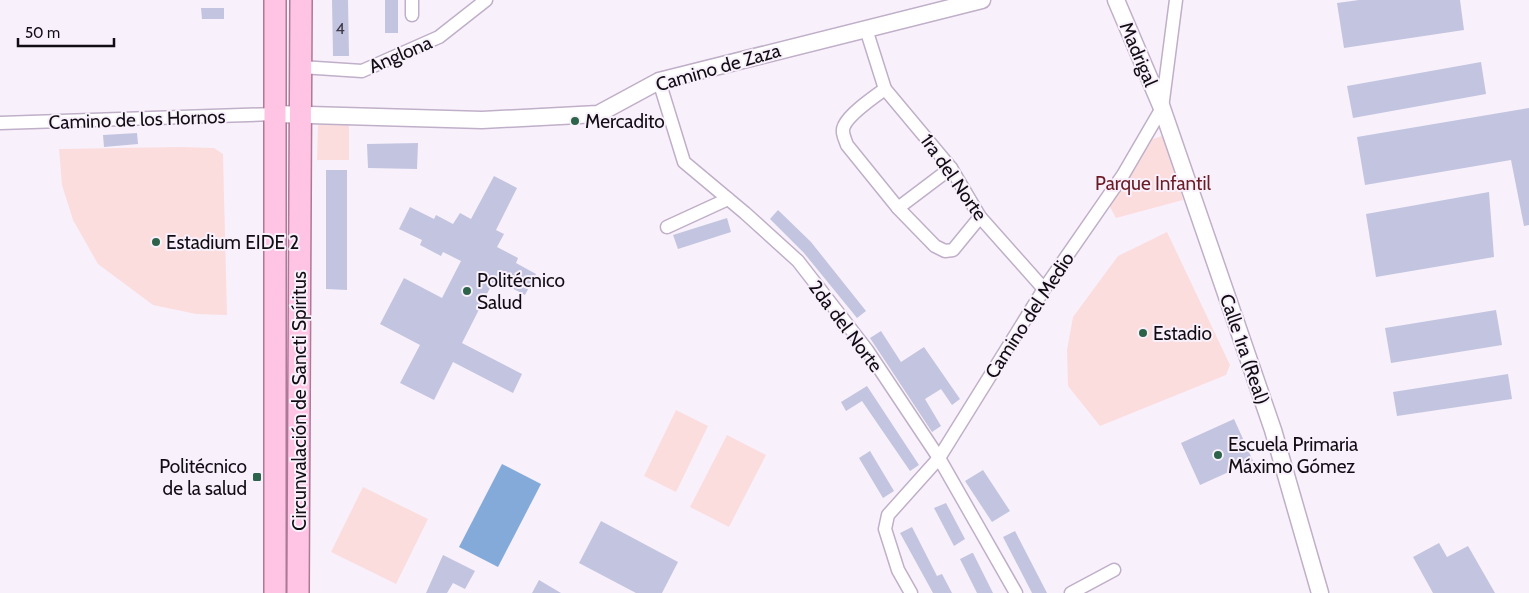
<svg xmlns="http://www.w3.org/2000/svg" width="1529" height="593" font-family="Cabin,sans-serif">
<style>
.green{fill:#fcddde}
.water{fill:#84aad9}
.building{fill:#c3c4e0}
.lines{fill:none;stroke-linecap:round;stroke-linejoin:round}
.minor-casing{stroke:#c0afc8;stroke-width:15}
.tertiary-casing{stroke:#c0afc8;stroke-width:19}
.trunk-casing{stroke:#ac7996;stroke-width:24}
.minor{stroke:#fff;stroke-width:12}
.tertiary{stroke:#fff;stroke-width:16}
.trunk{stroke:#ffc3e3;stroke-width:21}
.poi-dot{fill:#2c634a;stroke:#f8f1fb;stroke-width:2}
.labels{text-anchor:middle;stroke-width:4;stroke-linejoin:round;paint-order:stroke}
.number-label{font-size:16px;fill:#3e3a47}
.street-label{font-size:19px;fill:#120c14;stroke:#f8f1fb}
.poi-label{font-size:19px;fill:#120c14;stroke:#f8f1fb;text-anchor:start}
.park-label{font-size:19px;fill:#6b1c27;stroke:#f8f1fb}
</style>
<rect width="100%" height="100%" fill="#f8f1fb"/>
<g class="green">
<polygon points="349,124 349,160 317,160 318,125"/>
<polygon points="1165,135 1183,200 1116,218 1109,205 1153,139"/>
<polygon points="180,147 214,148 223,154 227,315 196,314 153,305 98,264 73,220 62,185 59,149"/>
<polygon points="1167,232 1230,365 1226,375 1100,426 1068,386 1067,350 1073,317 1118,256"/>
<polygon points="676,410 708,426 676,492 644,476"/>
<polygon points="727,435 766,455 729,527 690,507"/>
<polygon points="363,487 428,519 396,584 331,552"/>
</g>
<polygon class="water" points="502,464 541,484 498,567 459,547"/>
<g class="building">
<polygon points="332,0 348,0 349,56 333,56"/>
<rect x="385" y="0" width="13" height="33"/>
<polygon points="1359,0 1460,0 1464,30 1344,48 1337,3"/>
<polygon points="201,8 224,8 224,19 202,19"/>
<polygon points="1481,62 1486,94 1353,118 1347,86"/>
<polygon points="1529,108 1529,225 1524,226 1511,160 1365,185 1357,137"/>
<polygon points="137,133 138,144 104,147 103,135"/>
<polygon points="418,143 417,169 368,168 367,144"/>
<polygon points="326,170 347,170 347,290 326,289"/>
<polygon points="494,176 517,188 496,230 504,234 497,247 518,258 516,263 536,274 525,295 504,284 502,287 493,282 462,343 522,374 513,393 453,362 434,400 400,383 420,345 380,324 404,278 442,298 461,261 443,252 441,256 420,245 422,240 399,229 410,207 434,219 436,215 453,224 460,213 471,219"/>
<polygon points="1489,192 1494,257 1376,277 1366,214"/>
<polygon points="778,210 811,242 866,311 857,318 804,253 770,219"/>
<polygon points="727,218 731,232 678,249 673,235"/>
<polygon points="1496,310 1502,345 1391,363 1385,328"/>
<polygon points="881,331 901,362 924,347 960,399 952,405 941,389 925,399 941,426 932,432 870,338"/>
<polygon points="1508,374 1512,399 1397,416 1393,392"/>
<polygon points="867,386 919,465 910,471 862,401 846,411 841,402"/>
<polygon points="1234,419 1253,461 1200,485 1181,443"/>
<polygon points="870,451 894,491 883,498 859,458"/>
<polygon points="983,470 1010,511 992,522 965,481"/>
<polygon points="946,503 965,539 954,546 934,508"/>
<polygon points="601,521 678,562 662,593 636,593 579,563"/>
<polygon points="912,527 937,576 942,574 952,593 933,593 900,533"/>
<polygon points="1015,531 1047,593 1032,593 1003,537"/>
<polygon points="1439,543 1447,557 1468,546 1495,593 1433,593 1413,557"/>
<polygon points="972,553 973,553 993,593 977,593 960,559"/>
<polygon points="443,555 475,571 465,589 453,583 447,593 426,593"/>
<polygon points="539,580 561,593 532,593"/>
</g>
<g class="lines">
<g class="minor-casing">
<g id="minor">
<polyline points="412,15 412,0"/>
<polyline points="866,29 885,89 951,168 980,217 1044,289"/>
<polyline points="301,67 362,71 439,37 486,0"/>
<polyline points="659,81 684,162 745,213 798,261 867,350 939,458 1016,593"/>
<path d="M885,89C874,97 849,114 844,126C841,132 845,139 847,145L898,208L935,246L945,251L953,250L980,217"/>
<polyline points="0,123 275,114"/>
<polyline points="898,208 951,168"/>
<polyline points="667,227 728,199"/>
<polyline points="911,593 898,570 885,529 888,515 939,458 1044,289 1123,175 1162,108 1176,0"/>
<polyline points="1071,593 1114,570"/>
</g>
</g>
<g class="tertiary-casing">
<g id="tertiary">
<polyline points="1116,0 1162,108 1273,430 1320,593"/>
<polyline points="275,114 482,120 598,114 659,81 982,0"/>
</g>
</g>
<g class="trunk-casing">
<g id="trunk">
<polyline points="275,0 275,593"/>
<polyline points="298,593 301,0"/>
</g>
</g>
<use href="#minor" class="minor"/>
<use href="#tertiary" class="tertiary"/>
<use href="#trunk" class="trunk"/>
</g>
<g class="poi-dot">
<circle cx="575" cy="121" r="5"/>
<circle cx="156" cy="242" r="5"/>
<circle cx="467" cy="291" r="5"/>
<circle cx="1143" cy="333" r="5"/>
<circle cx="1218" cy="455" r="5"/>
<rect x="252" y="472" width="10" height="10" rx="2.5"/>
</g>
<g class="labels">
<g class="number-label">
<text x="340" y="34">4</text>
</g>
<g class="street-label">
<text transform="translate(400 54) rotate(-23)" y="7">Anglona</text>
<text transform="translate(1139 54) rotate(67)" y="7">Madrigal</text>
<text transform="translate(718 67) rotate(-16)" y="7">Camino de Zaza</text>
<text transform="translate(137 119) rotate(-2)" y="7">Camino de los Hornos</text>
<text transform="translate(954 177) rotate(55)" y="7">1ra del Norte</text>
<text transform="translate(1029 315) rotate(-57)" y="7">Camino del Medio</text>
<text transform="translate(846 326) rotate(53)" y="7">2da del Norte</text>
<text transform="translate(1245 349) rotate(71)" y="7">Calle 1ra (Real)</text>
<text transform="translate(299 401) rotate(-90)" y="7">Circunvalación de Sancti Spíritus</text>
</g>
<g class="poi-label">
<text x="585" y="128">Mercadito</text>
<text x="166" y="249">Estadium EIDE 2</text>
<text x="477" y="287">Politécnico<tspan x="477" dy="22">Salud</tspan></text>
<text x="1153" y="340">Estadio</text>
<text x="1228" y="451">Escuela Primaria<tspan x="1228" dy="22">Máximo Gómez</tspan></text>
<text x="247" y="473" text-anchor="end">Politécnico<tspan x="247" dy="22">de la salud</tspan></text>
</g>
<g class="park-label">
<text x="1153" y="190">Parque Infantil</text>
</g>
</g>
<path d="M18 38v8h96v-8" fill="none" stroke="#120c14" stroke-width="2.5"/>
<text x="25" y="38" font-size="15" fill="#120c14" stroke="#f8f1fb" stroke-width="4" paint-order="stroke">50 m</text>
</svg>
